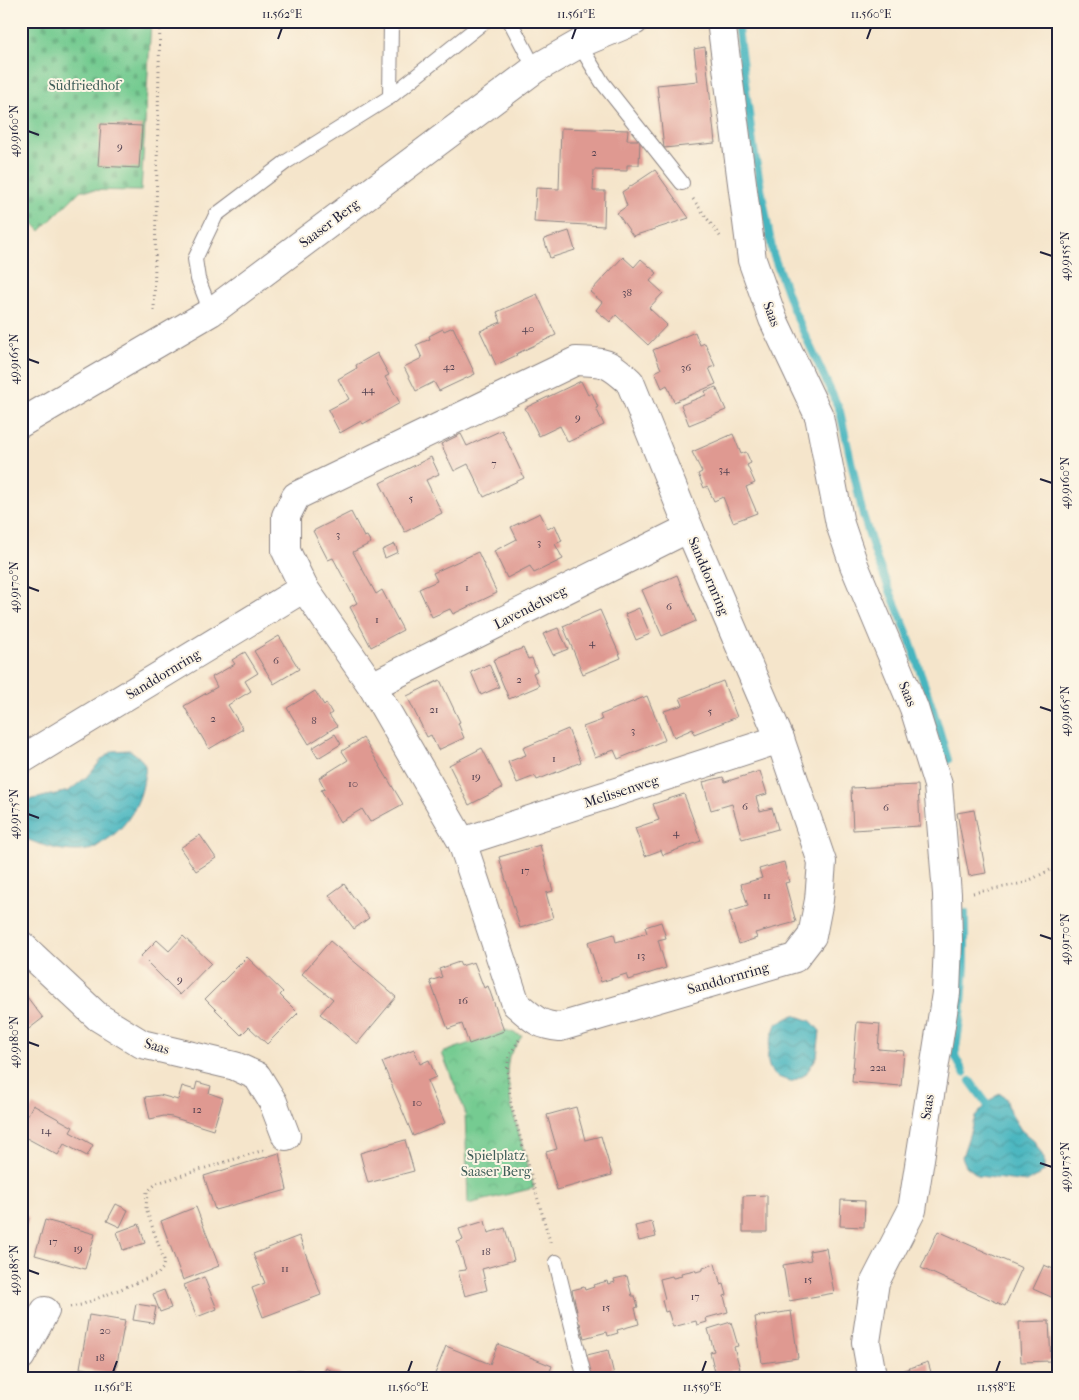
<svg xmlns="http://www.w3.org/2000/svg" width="1079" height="1400" font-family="'IM FELL French Canon',serif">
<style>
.cemetery{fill:url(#cemetery-stones);stroke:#4b7666}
.park{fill:url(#park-crowns);stroke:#4b7666}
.water{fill:url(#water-waves);stroke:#346c7d}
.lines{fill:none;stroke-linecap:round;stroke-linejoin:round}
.stream{stroke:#46b5bf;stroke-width:8}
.building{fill:#df9991}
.service-casing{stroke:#8c8483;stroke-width:16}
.minor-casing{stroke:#8c8483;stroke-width:30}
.tertiary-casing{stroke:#8c8483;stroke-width:30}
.path{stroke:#8c8483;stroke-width:3;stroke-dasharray:1 4;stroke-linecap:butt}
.service{stroke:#fff;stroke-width:14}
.minor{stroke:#fff;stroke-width:28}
.tertiary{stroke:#fff;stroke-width:28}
.ticks{fill:none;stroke:#22223b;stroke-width:2}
.labels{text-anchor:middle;stroke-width:4;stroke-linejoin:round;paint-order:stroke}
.number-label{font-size:11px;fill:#514050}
.park-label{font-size:14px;fill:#3f5d59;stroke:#fcf5e5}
.street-label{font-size:14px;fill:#22223b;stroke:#fcf5e5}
.neatline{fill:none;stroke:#22223b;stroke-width:2}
.ticks-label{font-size:12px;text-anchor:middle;fill:#22223b}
</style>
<defs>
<pattern id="cemetery-stones" width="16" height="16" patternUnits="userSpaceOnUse" patternTransform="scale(1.25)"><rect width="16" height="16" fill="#74cb91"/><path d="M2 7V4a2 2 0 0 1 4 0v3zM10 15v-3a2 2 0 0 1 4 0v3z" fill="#64ae7e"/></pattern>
<pattern id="park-crowns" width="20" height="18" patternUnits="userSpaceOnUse" patternTransform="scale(1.25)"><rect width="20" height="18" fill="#74cb91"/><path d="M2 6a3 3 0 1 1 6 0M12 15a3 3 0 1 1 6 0" fill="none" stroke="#64ae7e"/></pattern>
<pattern id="water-waves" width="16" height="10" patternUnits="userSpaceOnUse" patternTransform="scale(1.25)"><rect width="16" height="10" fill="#46b5bf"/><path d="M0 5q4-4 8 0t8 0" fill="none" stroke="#3a939c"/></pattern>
</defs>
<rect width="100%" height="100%" fill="#fcf5e5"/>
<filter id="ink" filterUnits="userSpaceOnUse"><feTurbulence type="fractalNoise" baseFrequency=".02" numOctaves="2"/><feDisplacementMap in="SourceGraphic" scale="10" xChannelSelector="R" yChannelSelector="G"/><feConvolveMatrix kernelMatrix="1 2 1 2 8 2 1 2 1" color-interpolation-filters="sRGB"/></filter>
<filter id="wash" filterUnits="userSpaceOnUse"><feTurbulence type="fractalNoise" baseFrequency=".0096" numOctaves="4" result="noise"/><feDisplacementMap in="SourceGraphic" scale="20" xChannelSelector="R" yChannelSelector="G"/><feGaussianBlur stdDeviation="1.12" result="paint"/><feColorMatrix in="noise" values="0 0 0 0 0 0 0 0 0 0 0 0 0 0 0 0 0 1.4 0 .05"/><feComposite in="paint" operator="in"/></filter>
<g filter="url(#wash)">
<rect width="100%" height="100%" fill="#f5e5cb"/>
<polygon class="cemetery" points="21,21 151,21 141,191 81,190 40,231 21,210"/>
<polygon class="park" points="506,1030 522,1036 509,1056 507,1070 511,1105 534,1188 468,1204 465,1111 442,1053"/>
<g class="water">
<path d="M130,750C135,754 143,759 145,766C146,769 145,774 144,778C141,803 127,827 105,841C101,843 97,847 92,849C68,855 43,846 21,837V803L28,800L69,791L90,774L102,759L113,751Z"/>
<path d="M794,1015L811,1021L820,1031L817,1057L805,1075L791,1082C787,1080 780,1078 776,1076C760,1064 771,1039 776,1024Z"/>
<polygon points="999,1093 1006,1098 1010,1112 1021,1130 1034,1141 1044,1158 1044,1172 1027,1182 979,1176 966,1166 962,1157 975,1117 987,1104"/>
</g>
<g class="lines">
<g class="stream">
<polyline points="737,21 753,144 773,254 793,309 840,411 863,515 877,560 907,632 937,722 948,760"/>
<polyline points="964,1073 955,1056 961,1014 965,966 965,913"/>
<polyline points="970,1081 987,1104"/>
</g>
</g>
<g id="blocks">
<g class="building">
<polygon points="705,47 715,143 664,148 657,85 698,81 694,49"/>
<polygon points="101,124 142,126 139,168 98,166"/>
<polygon points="561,128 628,130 627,140 640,140 639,165 627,165 627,171 594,170 593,191 605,191 604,226 534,222 536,188 559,189"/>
<polygon points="655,170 689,218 633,236 617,213 627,206 622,192"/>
<polygon points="569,231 575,250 550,258 544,239"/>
<polygon points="623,257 634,267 641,259 657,273 650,281 663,293 649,308 667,325 648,345 616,315 610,322 596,310 602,302 590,292"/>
<polygon points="537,294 556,335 516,354 517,355 496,365 480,331 501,322 497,312"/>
<polygon points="453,327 475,374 439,391 434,382 416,391 404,367 422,358 416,345 430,339 429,336 443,329 444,331"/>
<polygon points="695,332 700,345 705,343 715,366 709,368 716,384 674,402 667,385 662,388 655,372 661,369 653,350"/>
<polygon points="377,353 389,375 385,377 400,403 363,424 361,421 340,433 328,410 349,399 338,379 357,368 356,365"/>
<polygon points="581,381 588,395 592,393 598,407 596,408 604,425 568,442 560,426 539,436 525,408"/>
<polygon points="716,387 726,410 689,425 681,405 706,395 705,391"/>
<polygon points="502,430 524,478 484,497 468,464 454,471 441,444 461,434 467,446"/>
<polygon points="733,434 741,454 746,452 751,463 747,465 755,483 746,487 757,513 733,522 723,497 714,501 707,486 704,488 698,474 702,472 692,452"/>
<polygon points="431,457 439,474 426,480 442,513 405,532 380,483"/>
<polygon points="351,512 364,537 367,536 371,543 353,552 376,594 382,590 403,630 371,647 350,607 357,603 333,558 328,560 313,531"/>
<polygon points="540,513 548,529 555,525 562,541 555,544 563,559 534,573 530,566 507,578 494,551 517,539 511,527"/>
<polygon points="395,544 398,552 385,558 382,550"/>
<polygon points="478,552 497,593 453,614 450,609 432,617 419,589 437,581 433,573"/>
<polygon points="677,575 696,621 662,636 642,590"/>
<polygon points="639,608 650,634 636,640 625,614"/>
<polygon points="600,610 621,658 583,674 563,626"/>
<polygon points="558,628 568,649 553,655 543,634"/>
<polygon points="279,636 299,669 274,684 254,651"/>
<polygon points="523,648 528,659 532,658 537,671 533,673 539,686 509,699 493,660"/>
<polygon points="245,652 258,673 245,681 251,691 228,705 243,729 209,749 184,706 217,687 212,677 235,664 232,660"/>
<polygon points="489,664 499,687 481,695 471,672"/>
<polygon points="440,680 460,722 458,723 464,738 438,750 431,735 427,737 407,696"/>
<polygon points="723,681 737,717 694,734 693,729 674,737 664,711 683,705 680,698"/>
<polygon points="315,691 324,705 326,703 332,713 329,715 337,726 309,744 287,708"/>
<polygon points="647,696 665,740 618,759 614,750 595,757 583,727 602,720 600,715"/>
<polygon points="568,729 581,762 537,780 535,776 517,783 508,762 526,755 523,748"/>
<polygon points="335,734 341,744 318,758 312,748"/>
<polygon points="363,738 403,804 370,822 362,809 340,822 321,790 325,789 319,778 348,760 342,751"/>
<polygon points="482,748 502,788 469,805 449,765"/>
<polygon points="760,771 767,794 756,797 760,811 772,808 778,829 742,839 732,804 711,810 703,782 723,777 725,782"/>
<polygon points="918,785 920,826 853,830 851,788"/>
<polygon points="684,794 701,841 663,855 661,850 645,856 635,828 659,820 653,804"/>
<polygon points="974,810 986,873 969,876 957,813"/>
<polygon points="200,835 216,858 196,871 180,848"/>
<polygon points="540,845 553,891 546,893 553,918 520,928 499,857"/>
<polygon points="784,862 789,882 785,883 796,922 755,933 757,938 739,944 729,912 748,906 741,884 762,878 759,869"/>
<polygon points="344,884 369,918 354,929 329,895"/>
<polygon points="661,922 666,938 658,940 666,968 628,980 626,974 601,982 588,942 614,934 616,942 647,933 645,927"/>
<polygon points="183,936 211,963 180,995 141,956 157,940 169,951"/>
<polygon points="330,941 396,997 357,1044 320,1014 333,999 302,974"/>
<polygon points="247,957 283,992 280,995 298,1013 267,1044 249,1027 241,1035 205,999"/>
<polygon points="459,962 461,966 474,962 484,988 488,986 504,1031 469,1044 462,1024 448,1029 430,981 442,977 439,969"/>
<polygon points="21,989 43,1018 21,1035"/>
<polygon points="857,1022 880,1024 878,1049 904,1051 901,1086 852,1082"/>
<polygon points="414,1049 420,1064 429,1060 436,1077 427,1081 445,1123 413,1136 382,1062"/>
<polygon points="197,1082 211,1086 209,1093 223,1098 213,1130 172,1117 164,1116 150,1119 145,1097 160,1095 178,1100 182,1086 195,1090"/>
<polygon points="33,1105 73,1127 70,1132 93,1145 87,1156 64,1144 58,1155 21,1135 21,1127"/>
<polygon points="576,1107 585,1140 601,1136 612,1175 557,1190 546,1152 557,1149 547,1115"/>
<polygon points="405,1140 414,1171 368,1183 360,1153"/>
<polygon points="279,1153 287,1190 215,1210 204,1176"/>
<polygon points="767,1195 767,1232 743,1232 743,1196"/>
<polygon points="841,1200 865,1201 864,1227 840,1226"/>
<polygon points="116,1204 128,1210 120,1227 107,1221"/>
<polygon points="196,1207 219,1266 183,1280 161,1221"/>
<polygon points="21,1215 29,1217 22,1244 21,1244"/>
<polygon points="45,1220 95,1234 85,1269 35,1255"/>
<polygon points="485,1221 488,1233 505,1228 514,1260 482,1269 487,1290 465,1296 458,1271 466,1270 457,1242 463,1240 459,1229"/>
<polygon points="652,1222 656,1237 639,1241 635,1226"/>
<polygon points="139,1224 145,1243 123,1250 117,1232"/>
<polygon points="938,1231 1022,1268 1005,1306 921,1268"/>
<polygon points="299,1236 321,1295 263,1317 252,1288 265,1283 253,1254"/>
<polygon points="826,1248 834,1293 789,1301 783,1265 811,1260 809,1251"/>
<polygon points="715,1264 721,1285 724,1284 727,1295 724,1296 728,1312 706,1318 707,1322 697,1325 696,1321 673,1327 668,1311 665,1312 662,1300 665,1299 660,1279 672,1276 673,1278 682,1276 681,1273 695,1270 696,1272 703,1270 703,1268"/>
<polygon points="1044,1265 1058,1271 1058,1300 1033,1289"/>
<polygon points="627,1276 632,1296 635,1296 638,1307 635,1308 639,1324 617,1330 618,1333 608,1336 607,1332 584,1338 580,1323 577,1323 574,1311 577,1311 572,1290 584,1287 585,1290 594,1287 593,1285 607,1281 608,1284 615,1282 614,1279"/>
<polygon points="204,1277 217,1309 197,1317 184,1285"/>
<polygon points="164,1290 171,1308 160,1312 153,1294"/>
<polygon points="136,1304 156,1307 153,1323 133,1320"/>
<polygon points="791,1311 798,1358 762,1363 755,1317"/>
<polygon points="89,1315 125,1321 115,1374 80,1368"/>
<polygon points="1049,1321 1051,1361 1021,1362 1019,1322"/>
<polygon points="731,1322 738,1346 734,1347 740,1369 716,1376 710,1352 714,1351 708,1329"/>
<polygon points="498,1344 552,1366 547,1379 433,1379 446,1346 490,1364"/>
<polygon points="608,1350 615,1379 589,1379 583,1356"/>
<polygon points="928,1362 933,1379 901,1379 898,1372"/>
<polygon points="326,1368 352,1379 321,1379"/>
</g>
</g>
</g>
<g filter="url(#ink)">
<use href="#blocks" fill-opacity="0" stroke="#8c8483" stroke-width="1"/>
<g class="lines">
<g class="service-casing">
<g id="service">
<polyline points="510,21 535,69"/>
<polyline points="579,44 602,82 682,183"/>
<polyline points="390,97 391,21"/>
<polyline points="211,312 198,279 195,259 216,215 286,162 390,97 485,21"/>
<polyline points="556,1262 585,1379"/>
<polyline points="299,1377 299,1379"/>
</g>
</g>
<g class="minor-casing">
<g id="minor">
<polyline points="721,21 752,260 773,319 819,416 840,524 854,565 914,708 938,785 947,894 948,941 946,993 912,1210 875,1282 866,1342 871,1370"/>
<path d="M576,361C606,362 608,362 630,382L689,528L780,739L822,862L819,900L812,936L795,958L560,1027C537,1025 533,1018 516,1004L462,842L372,686L304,588L286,551V516L296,496Z"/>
<polyline points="372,686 689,528"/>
<polyline points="21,760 304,588"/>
<polyline points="462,842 780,739"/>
<polyline points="21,945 98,1017 142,1044 235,1066 257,1076 273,1102 286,1136"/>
<polyline points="21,1356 45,1311"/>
</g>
</g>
<g class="tertiary-casing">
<polyline id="tertiary" points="21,423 211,312 535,69 579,44 634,21"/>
</g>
<g class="path">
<polyline points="21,21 70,23"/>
<polyline points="693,199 722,239"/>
<polyline points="154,311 160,21"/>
<polyline points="973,893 1024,883 1058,866"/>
<polyline points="519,1040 509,1056 507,1070 511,1105 551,1245"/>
<polyline points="70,1307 81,1305 158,1274 163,1268 164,1260 146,1209 147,1192 157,1183 264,1150"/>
</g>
<use href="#service" class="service"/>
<use href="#minor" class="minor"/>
<use href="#tertiary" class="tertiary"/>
</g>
</g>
<path class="ticks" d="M278,39L282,28M572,39L576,28M867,39L871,28M28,131L39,135M1040,252L1052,256M28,359L39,363M1040,479L1052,483M28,587L39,591M1040,707L1052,711M28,814L39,818M1040,935L1052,939M28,1042L39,1046M1040,1163L1052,1167M28,1270L39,1274M113,1372L117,1361M408,1372L412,1361M702,1372L706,1361M996,1372L1000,1361"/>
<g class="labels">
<g class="number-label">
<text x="120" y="150">9</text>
<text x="594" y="156">2</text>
<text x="627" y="296">38</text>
<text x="528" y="332">40</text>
<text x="449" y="370">42</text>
<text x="686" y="371">36</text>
<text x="368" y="393">44</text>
<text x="578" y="421">9</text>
<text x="494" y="467">7</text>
<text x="724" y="473">34</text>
<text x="411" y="502">5</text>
<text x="338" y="538">3</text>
<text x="539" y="546">3</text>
<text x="467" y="591">1</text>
<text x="669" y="610">6</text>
<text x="377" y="623">1</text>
<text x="592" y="646">4</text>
<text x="276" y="664">6</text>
<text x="519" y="683">2</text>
<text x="434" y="713">21</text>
<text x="710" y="715">5</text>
<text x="213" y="722">2</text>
<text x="314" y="724">8</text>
<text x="633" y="734">3</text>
<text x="554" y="762">1</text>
<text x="476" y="780">19</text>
<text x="353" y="787">10</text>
<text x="745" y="810">6</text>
<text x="886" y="811">6</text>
<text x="676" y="836">4</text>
<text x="525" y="874">17</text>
<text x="767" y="899">11</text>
<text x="641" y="959">13</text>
<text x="180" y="983">9</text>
<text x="463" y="1004">16</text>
<text x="878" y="1071">22a</text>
<text x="417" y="1106">10</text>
<text x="197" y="1113">12</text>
<text x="46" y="1134">14</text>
<text x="53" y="1245">17</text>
<text x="78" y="1252">19</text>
<text x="486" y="1255">18</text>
<text x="285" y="1272">11</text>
<text x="808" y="1283">15</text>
<text x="695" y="1300">17</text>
<text x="606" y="1311">15</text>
<text x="105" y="1334">20</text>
<text x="100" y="1361">18</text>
</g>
<g class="park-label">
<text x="84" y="90">Südfriedhof</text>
<text x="496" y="1160">Spielplatz<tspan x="496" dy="16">Saaser Berg</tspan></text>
</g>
<g class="street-label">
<text transform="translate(329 223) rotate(-37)" y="5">Saaser Berg</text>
<text transform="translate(772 314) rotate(69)" y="5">Saas</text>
<text transform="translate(709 576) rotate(67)" y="5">Sanddornring</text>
<text transform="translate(530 607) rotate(-27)" y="5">Lavendelweg</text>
<text transform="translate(163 674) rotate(-31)" y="5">Sanddornring</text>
<text transform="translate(908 694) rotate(68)" y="5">Saas</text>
<text transform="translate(621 791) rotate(-18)" y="5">Melissenweg</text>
<text transform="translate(728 978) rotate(-16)" y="5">Sanddornring</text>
<text transform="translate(157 1046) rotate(16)" y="5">Saas</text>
<text transform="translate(927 1107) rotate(-81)" y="5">Saas</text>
</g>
</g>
<rect width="1079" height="1400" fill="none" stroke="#fcf5e5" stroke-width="55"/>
<rect x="28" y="28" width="1024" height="1344" class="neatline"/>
<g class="ticks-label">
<text x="282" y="18">11.562°E</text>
<text x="576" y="18">11.561°E</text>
<text x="871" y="18">11.560°E</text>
<text transform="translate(14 131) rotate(-90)" y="4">49.9160°N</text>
<text transform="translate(1065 256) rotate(-90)" y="4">49.9155°N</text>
<text transform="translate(14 359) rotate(-90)" y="4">49.9165°N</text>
<text transform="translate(1065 483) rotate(-90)" y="4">49.9160°N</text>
<text transform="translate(14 587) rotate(-90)" y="4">49.9170°N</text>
<text transform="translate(1065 711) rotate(-90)" y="4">49.9165°N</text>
<text transform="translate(14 814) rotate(-90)" y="4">49.9175°N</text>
<text transform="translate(1065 939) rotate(-90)" y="4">49.9170°N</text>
<text transform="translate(14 1042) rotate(-90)" y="4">49.9180°N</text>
<text transform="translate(1065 1167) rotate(-90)" y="4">49.9175°N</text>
<text transform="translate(14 1270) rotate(-90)" y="4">49.9185°N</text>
<text x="113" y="1391">11.561°E</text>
<text x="408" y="1391">11.560°E</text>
<text x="702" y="1391">11.559°E</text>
<text x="996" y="1391">11.558°E</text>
</g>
</svg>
